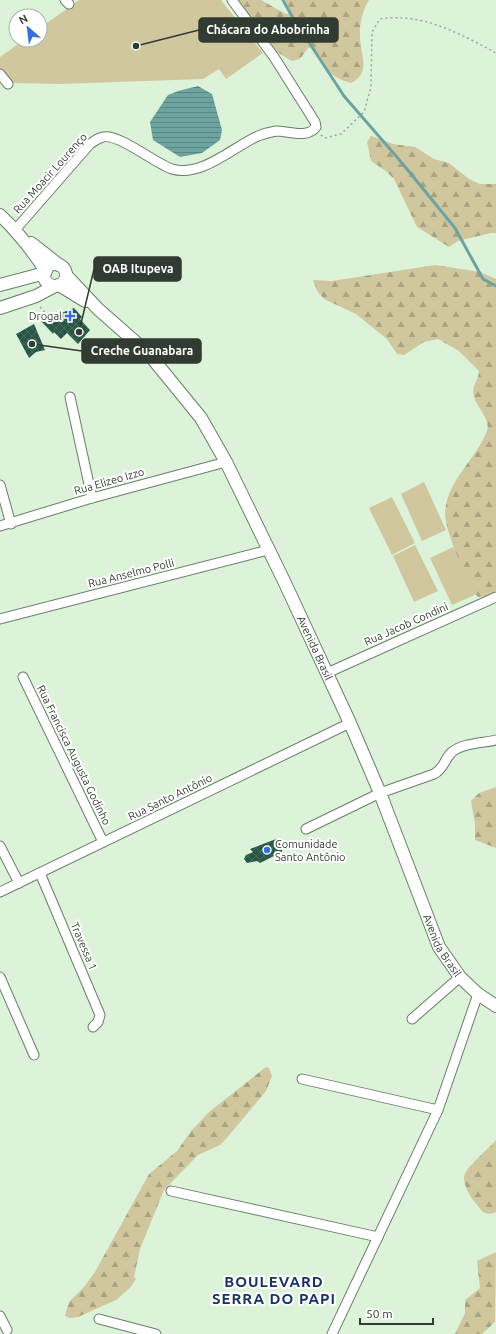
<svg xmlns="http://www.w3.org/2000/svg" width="496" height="1334" font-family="Ubuntu,sans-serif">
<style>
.forest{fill:url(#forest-firs)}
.green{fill:#d1c79f}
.water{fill:url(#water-rules)}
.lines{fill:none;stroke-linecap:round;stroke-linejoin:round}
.stream{stroke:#6da4a0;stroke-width:3}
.building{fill:url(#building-cross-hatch)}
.minor-casing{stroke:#697e68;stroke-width:11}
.major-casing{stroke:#697e68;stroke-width:14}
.path{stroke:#96a895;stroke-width:1.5;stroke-dasharray:2 3;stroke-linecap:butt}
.minor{stroke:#fff;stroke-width:9}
.major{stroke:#fff;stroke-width:12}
.poi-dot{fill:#326fdd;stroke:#fff;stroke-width:1.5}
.labels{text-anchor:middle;stroke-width:4;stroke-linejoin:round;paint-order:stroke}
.street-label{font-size:11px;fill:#323b31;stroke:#fff}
.poi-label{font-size:11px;fill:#323b31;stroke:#fff;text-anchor:end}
.district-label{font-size:15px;font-weight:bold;letter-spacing:1px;fill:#163369;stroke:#fff}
.leader{fill:none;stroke:#323b31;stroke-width:1.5}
.callout-dot{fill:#323b31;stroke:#fff;stroke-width:1.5}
.callout{fill:#323b31;stroke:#323b31;stroke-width:1.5}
.callout-label{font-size:12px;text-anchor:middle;font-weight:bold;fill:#fff}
</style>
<defs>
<pattern id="forest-firs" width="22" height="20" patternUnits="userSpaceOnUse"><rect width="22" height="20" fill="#d1c79f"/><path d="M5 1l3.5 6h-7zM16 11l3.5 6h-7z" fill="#aaa382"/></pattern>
<pattern id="water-rules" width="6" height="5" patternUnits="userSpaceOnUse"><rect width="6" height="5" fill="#6da4a0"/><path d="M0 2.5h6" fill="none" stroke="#5a8783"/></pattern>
<pattern id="building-cross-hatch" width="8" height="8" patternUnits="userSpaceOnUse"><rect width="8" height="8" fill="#285645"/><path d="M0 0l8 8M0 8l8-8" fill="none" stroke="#476c5e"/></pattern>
</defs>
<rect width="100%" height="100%" fill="#dcf3da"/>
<g class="forest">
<path d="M237,0H261L286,14L290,13V10L285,0H369C363,10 359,24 360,36C360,54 372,73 351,83C328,77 324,66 313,47L308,48L300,59L292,61C266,48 253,23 237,0Z"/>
<polygon points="371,136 393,144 415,147 434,159 449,163 469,179 480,184 496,184 496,233 491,233 458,241 449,247 417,227 394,179 386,171 371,161 367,142"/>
<path d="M435,265L480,272L496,279V591L486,596L478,597C465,584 460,568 455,551C451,539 446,527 445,515C445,482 476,460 487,431C491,420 477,407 474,397C471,385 479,380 479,371L459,351L438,339L424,342L404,355L397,354L387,339L356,314L324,299L317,291L313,280L332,281Z"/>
<polygon points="496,787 496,848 475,840 475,824 471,801 479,793"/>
<polygon points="266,1067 269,1068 272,1076 266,1091 226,1139 220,1145 198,1155 164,1190 140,1249 134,1277 136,1279 130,1288 116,1300 78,1317 70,1318 65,1316 69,1302 84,1287 95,1272 149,1174 177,1151 191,1131 209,1112"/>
<path d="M496,1140V1212C488,1216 482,1213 478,1206C472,1199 464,1188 464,1178C464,1168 489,1149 496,1140Z"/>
<polygon points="496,1252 495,1322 482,1334 455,1334 465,1313 465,1300 480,1288 477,1261"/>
</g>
<g class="green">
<polygon points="79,0 221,0 263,53 226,79 219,69 203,79 61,84 11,83 0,70 0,57 24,40 40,40 40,28"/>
<polygon points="424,482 446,530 422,541 401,494"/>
<polygon points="392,497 415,543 392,555 369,508"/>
<polygon points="415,545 438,591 414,602 393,556"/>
<polygon points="453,547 477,594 452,605 430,558"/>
</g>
<polygon class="water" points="198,86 212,94 222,130 220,140 202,153 180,157 153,140 150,122 168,95 178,91"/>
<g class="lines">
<polyline class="stream" points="283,0 293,18 344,96 402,163 455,228 483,279 496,286"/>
</g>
<g class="building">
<polygon points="74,308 82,317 80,319 90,330 78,344 67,333 61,339 54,332 53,334 41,321"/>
<polygon points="34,324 45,350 36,352 29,358 16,334"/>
<polygon points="276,839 279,843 282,845 282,852 260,863 257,861 247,863 244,859 246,855 253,852 250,849"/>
</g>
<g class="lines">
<g class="minor-casing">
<g id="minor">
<polyline points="65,0 69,4"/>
<polyline points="0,74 8,84"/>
<path d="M15,230L90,144C94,141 98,138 103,137C118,133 156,164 172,169C201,178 233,147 258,136C263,134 270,132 276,131C289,131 307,139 316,127L315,122L274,57L232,0"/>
<polyline points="70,397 92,498"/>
<polyline points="0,485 11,524"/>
<polyline points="0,526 92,498 226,462"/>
<polyline points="0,619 268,550"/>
<polyline points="327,673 496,597"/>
<polyline points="23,677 103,842"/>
<path d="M306,829L380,793L434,774C445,768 444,759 452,752C463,743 483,743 496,740"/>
<polyline points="0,846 19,883"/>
<polyline points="40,873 100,1015 98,1022 93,1027"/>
<polyline points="0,892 350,723"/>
<polyline points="0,977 34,1055"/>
<polyline points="412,1019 460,977"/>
<polyline points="302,1079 438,1110"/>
<polyline points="171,1191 378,1237"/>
<polyline points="0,1316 7,1330"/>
<polyline points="99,1319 156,1334"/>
<polyline points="332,1334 438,1110 478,994"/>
</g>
</g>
<g class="major-casing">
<g id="major">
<path d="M0,215C18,232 32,250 46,271"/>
<polyline points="31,243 59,265"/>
<circle cx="55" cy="275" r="11"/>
<path id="s1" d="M66,275L98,309L148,353L201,418L226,462L284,581L350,723L380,793L439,947L460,977L478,994L496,1006"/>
<polyline points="0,285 45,273"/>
<polyline points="59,285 85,301"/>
<polyline points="0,308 36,296 55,286"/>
</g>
</g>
<g class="path">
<path d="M321,135L325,138L341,134L364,112L371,87L372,32L380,19C421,12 461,34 496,53"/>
<polyline points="40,307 49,317"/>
</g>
<use href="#minor" class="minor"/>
<use href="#major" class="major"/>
</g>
<g class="poi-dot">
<path d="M68 310h4v4h4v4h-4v4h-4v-4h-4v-4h4z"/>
<circle cx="267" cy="850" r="4"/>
</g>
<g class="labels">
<g class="street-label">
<text transform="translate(50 173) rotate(-48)" y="4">Rua Moacir Lourenço</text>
<text transform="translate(109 481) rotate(-16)" y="4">Rua Elizeo Izzo</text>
<text transform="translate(131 573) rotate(-14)" y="4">Rua Anselmo Polli</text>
<text transform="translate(406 624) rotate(-24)" y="4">Rua Jacob Condini</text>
<text dy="4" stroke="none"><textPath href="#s1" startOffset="454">Avenida Brasil</textPath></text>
<text transform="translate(74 755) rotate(64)" y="4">Rua Francisca Augusta Godinho</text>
<text transform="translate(170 797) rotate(-26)" y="4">Rua Santo Antônio</text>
<text dy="4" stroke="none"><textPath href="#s1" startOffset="778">Avenida Brasil</textPath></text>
<text transform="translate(84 946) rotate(67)" y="4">Travessa 1</text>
</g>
<g class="poi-label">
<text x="62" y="320">Drogal</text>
<text x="275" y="848" text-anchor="start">Comunidade<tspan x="275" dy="13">Santo Antônio</tspan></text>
</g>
<g class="district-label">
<text x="274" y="1287">BOULEVARD<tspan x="274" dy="17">SERRA DO PAPI</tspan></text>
</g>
</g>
<path class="leader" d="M136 46L199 30M79 332L94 269M32 344L82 351"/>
<g class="callout-dot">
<circle cx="136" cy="46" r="4"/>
<circle cx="79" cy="332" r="4"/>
<circle cx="32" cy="344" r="4"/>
</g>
<g class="callout">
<rect x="199" y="18" width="139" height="24" rx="4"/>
<rect x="94" y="257" width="87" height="24" rx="4"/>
<rect x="82" y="339" width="119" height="24" rx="4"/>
</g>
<g class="callout-label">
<text x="268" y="34">Chácara do Abobrinha</text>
<text x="138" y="273">OAB Itupeva</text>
<text x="142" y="355">Creche Guanabara</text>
</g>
<g transform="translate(28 28) rotate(332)"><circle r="19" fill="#ffffff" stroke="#adb1ad"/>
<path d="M0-3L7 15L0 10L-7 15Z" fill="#326fdd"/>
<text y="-6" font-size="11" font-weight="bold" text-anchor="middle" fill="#323b31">N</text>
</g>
<path d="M360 1318v6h73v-6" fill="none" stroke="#323b31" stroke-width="2"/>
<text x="366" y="1318" font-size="12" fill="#323b31" stroke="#ffffff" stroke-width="3" paint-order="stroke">50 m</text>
</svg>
